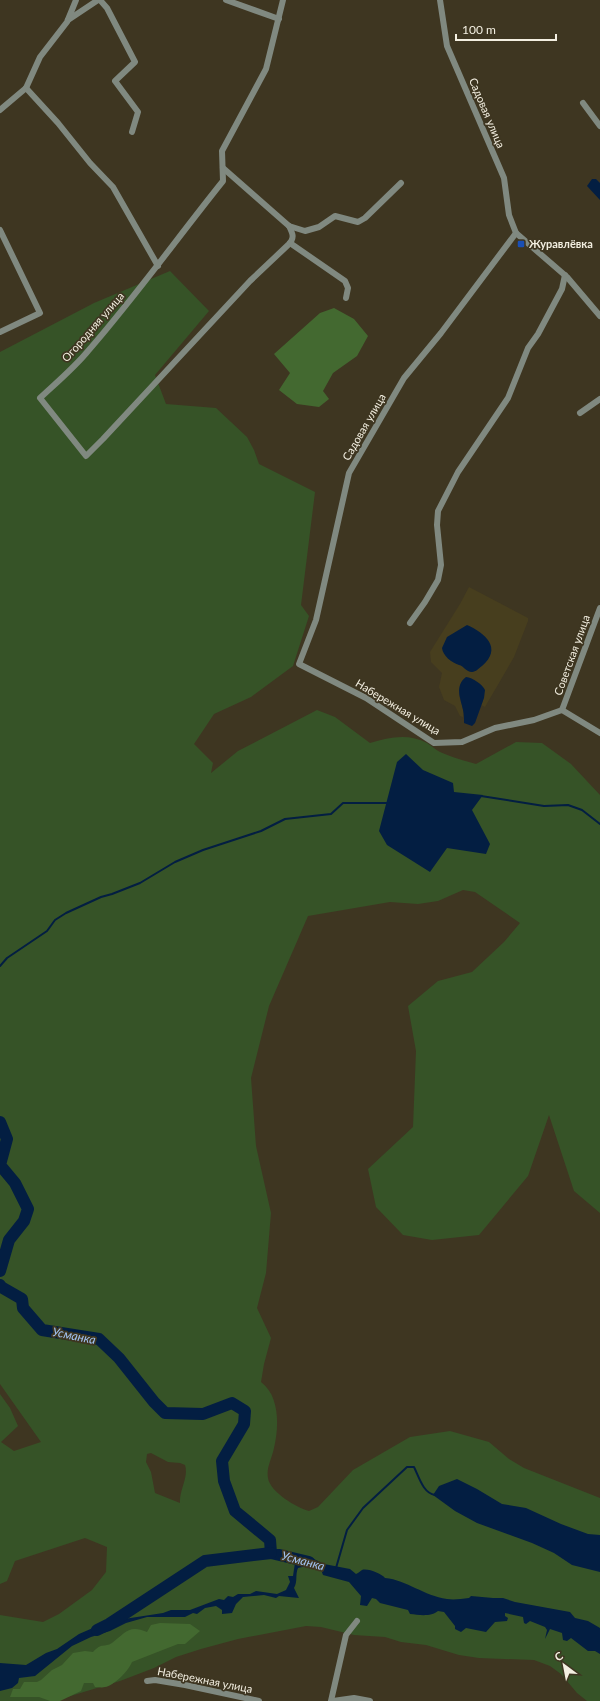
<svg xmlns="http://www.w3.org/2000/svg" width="600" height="1701" font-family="Lato,sans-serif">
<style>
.green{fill:#365327;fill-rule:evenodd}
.forest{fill:#436930}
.sand{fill:#473e1e}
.water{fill:#031e42}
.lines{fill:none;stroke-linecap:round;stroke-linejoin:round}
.stream{stroke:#031e42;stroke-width:2}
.river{stroke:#031e42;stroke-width:12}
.minor{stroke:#808980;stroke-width:6}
.transit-dot{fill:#1a4fb4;stroke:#3e3621;stroke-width:1.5}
.labels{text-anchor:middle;stroke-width:3.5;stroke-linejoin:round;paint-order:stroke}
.street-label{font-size:11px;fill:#f3efe1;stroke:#3e3621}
.poi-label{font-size:11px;font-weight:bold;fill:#f3efe1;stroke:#3e3621;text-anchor:start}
.water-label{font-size:12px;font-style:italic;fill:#a3c4f3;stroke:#3e3621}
</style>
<rect width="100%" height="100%" fill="#3e3621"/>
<path class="green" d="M170,271L209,311L155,375L166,404L216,408L247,437L254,450L259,464L315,492L301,605L309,616L293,666L251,697L214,714L194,744L213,763L211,773L238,751L317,710L335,717L370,743C389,737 409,733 427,743C432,746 436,750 440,752C451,757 465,761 476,764L516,742L542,743L571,764L600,795V1213L574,1191L549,1115L528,1176L479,1235L432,1240L403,1235L376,1207L368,1169L413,1127L416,1051L408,1006L438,981L472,972L504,942L520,923L475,892L463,890L438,901L418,904L390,902L308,916L269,1006L251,1078L256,1146L271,1213L266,1273L257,1308L271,1338L264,1364L261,1382C280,1396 279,1427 274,1448C272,1458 266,1468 268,1478C270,1492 297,1508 309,1511L318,1507L353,1470L410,1437L450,1431L489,1442L509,1459L524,1468L600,1498V1701H587L577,1693L561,1674L550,1666L534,1660L479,1658L459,1655L426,1645L401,1642L385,1637L354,1635L321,1627L306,1626L238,1639L201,1649L176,1657L154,1668L120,1681L54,1701H0V1615L43,1622L59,1614L92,1590L106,1572L107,1547L85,1538L15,1561L7,1581L0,1584V1394L10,1408L18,1426L1,1442L14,1451L41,1442L0,1384V352L94,303ZM151,1453L168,1462L180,1463L185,1465C189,1477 179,1490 180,1503L155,1493L151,1472L146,1462L147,1454Z"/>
<g class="forest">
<polygon points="334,308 354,319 368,336 357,356 333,373 323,391 329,399 319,407 297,404 279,390 290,373 274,354 320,313"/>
<path d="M160,1623L190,1624L200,1631L185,1644H178L132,1662C129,1670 114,1686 105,1687C102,1688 98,1687 95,1687L93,1683H84L81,1691L60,1701H50L39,1697H10L13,1689H20L24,1682H37L41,1680L52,1670L62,1665L73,1653L85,1651L93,1652C102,1642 104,1648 112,1643C125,1633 129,1624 147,1632L151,1625Z"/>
</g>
<polygon class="sand" points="469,587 528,618 528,621 514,657 485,707 481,705 483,701 479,684 475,681 459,689 459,696 463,708 463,717 460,716 455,706 444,700 439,687 442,673 431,662 430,652 460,604"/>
<g class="water">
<polygon points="592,179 596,179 600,183 600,200 587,186"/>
<path d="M467,625C485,633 503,648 482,666C479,668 476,672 472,672C466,672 464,666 459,665C451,662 443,656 442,648L447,637Z"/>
<path d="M466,677C473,678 482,684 485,690L484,698L475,723L472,726L464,723C464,719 464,714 463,710C461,699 454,686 466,677Z"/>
<polygon points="406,754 423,770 453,783 454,792 483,795 472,810 490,844 486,854 447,848 430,872 387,845 379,831 397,762"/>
<polygon points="457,1479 477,1489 502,1504 526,1508 561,1524 588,1534 600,1535 600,1572 572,1565 554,1553 532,1543 477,1523 455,1511 433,1495 439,1486"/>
<path d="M296,1556L312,1558L324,1564C316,1568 306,1565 298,1568C295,1575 298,1581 294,1588L299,1598L279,1596L276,1598L264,1595L243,1597L236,1604L232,1613L222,1614V1610L216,1606L205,1608L197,1614L193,1613L185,1617H147L126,1623L110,1631L91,1637L72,1646L35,1676L19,1678L18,1683L12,1688L0,1691V1663L26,1665L46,1653L57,1649L79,1634L109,1621L115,1623L124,1619L163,1613L171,1610H190L219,1599L224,1600L228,1596L233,1597L238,1594H250L256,1591L277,1594L286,1590L290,1582L288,1576H293Z"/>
<path d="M324,1564L350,1569L356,1574C359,1573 360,1571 362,1570C368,1568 382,1574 385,1578C407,1580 424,1596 447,1599C454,1600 461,1599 469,1598L471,1596L493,1598H503L515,1602L570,1612L575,1618L588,1621L600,1628V1654L595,1651H588L571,1638L567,1641L563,1640L562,1633L550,1629L545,1639L547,1630L545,1627L530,1621L526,1624L524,1623L523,1617L505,1613V1616L508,1618L507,1621L495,1622L486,1632L466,1628L461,1632L455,1629V1626L444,1612L438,1611C431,1617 419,1615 410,1614L408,1610L380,1603L376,1599L372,1598L367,1606L360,1605L361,1596L349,1582L323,1575L320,1567Z"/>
</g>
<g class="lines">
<g class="stream">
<polyline points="481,796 544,806 568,805 582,810 600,824"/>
<polyline points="0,966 7,958 47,931 55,920 66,913 101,897 112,894 140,883 175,862 203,850 261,831 285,819 331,814 343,803 389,803"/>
<path d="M336,1568L347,1530L363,1508L407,1467H414C419,1477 423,1493 435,1495"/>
</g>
<g class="river">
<polyline points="0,1122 7,1139 0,1165 15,1183 28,1209 24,1221 9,1240 0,1271"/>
<polyline points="0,1285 1,1287 22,1299 23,1308 42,1330 99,1339 119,1358 154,1402 165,1413 203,1414 232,1403 245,1411 244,1424 222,1461 224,1481 235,1511 270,1540 271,1553 309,1562"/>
<polyline points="97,1630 109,1624 205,1561 271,1553"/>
</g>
<g class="minor">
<polyline points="100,0 107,8 135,62 115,81 138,112 132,132"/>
<polyline points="226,0 279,19"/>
<path d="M283,0L266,69L222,151L223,181C178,237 136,296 88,351C74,368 56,383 40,398L86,456L103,439L250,281L288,245C295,238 293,234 289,226"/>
<polyline points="440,0 447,46 504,178 509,215 516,233 567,277 600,316"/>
<polyline points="68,20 98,0"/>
<polyline points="26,88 58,123 90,163 113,187 158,266"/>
<polyline points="583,103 600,126"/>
<polyline points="0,110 26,88 40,57 67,22 76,0"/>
<polyline points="223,168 289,226 305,231 319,227 335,216 358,222 365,218 401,183"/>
<polyline points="0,230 40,313 0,332"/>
<polyline points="516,233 441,333 404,378 349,473 316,620 299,664 366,698 434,743 462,742 495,728 534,720 562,710"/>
<polyline points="290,243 345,281 348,288 346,298"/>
<polyline points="580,413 600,399"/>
<polyline points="410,623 425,602 438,580 441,565 437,525 438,511 458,472 508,398 528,348 538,334 562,289 565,275"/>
<polyline points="562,710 600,608"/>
<polyline points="562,710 600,733"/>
<polyline points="147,1681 155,1680 185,1685 259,1701"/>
<polyline points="331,1701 346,1635 357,1621"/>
<polyline points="333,1701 354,1698 370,1701"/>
</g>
</g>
<rect class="transit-dot" x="517" y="240" width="8" height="8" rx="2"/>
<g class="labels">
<g class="street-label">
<text transform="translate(487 113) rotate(67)" y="4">Садовая улица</text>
<text transform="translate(93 327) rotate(-49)" y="4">Огородняя улица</text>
<text transform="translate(364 427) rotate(-60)" y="4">Садовая улица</text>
<text transform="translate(572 655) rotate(-70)" y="4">Советская улица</text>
<text transform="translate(398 707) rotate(31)" y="4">Набережная улица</text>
<text transform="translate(205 1680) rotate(11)" y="4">Набережная улица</text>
</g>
<g class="poi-label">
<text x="529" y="248">Журавлёвка</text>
</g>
<g class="water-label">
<text transform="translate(74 1336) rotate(11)" y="4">Усманка</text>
<text transform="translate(303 1561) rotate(15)" y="4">Усманка</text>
</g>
</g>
<g transform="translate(564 1665) rotate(328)" stroke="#3e3621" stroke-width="3" paint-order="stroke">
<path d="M0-3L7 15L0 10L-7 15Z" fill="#f3efe1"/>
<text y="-6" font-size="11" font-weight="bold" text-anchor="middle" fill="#f3efe1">С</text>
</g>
<path d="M456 34v6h100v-6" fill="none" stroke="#f3efe1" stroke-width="2"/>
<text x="462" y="34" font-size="12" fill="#f3efe1" stroke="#3e3621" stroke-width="3" paint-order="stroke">100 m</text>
</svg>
